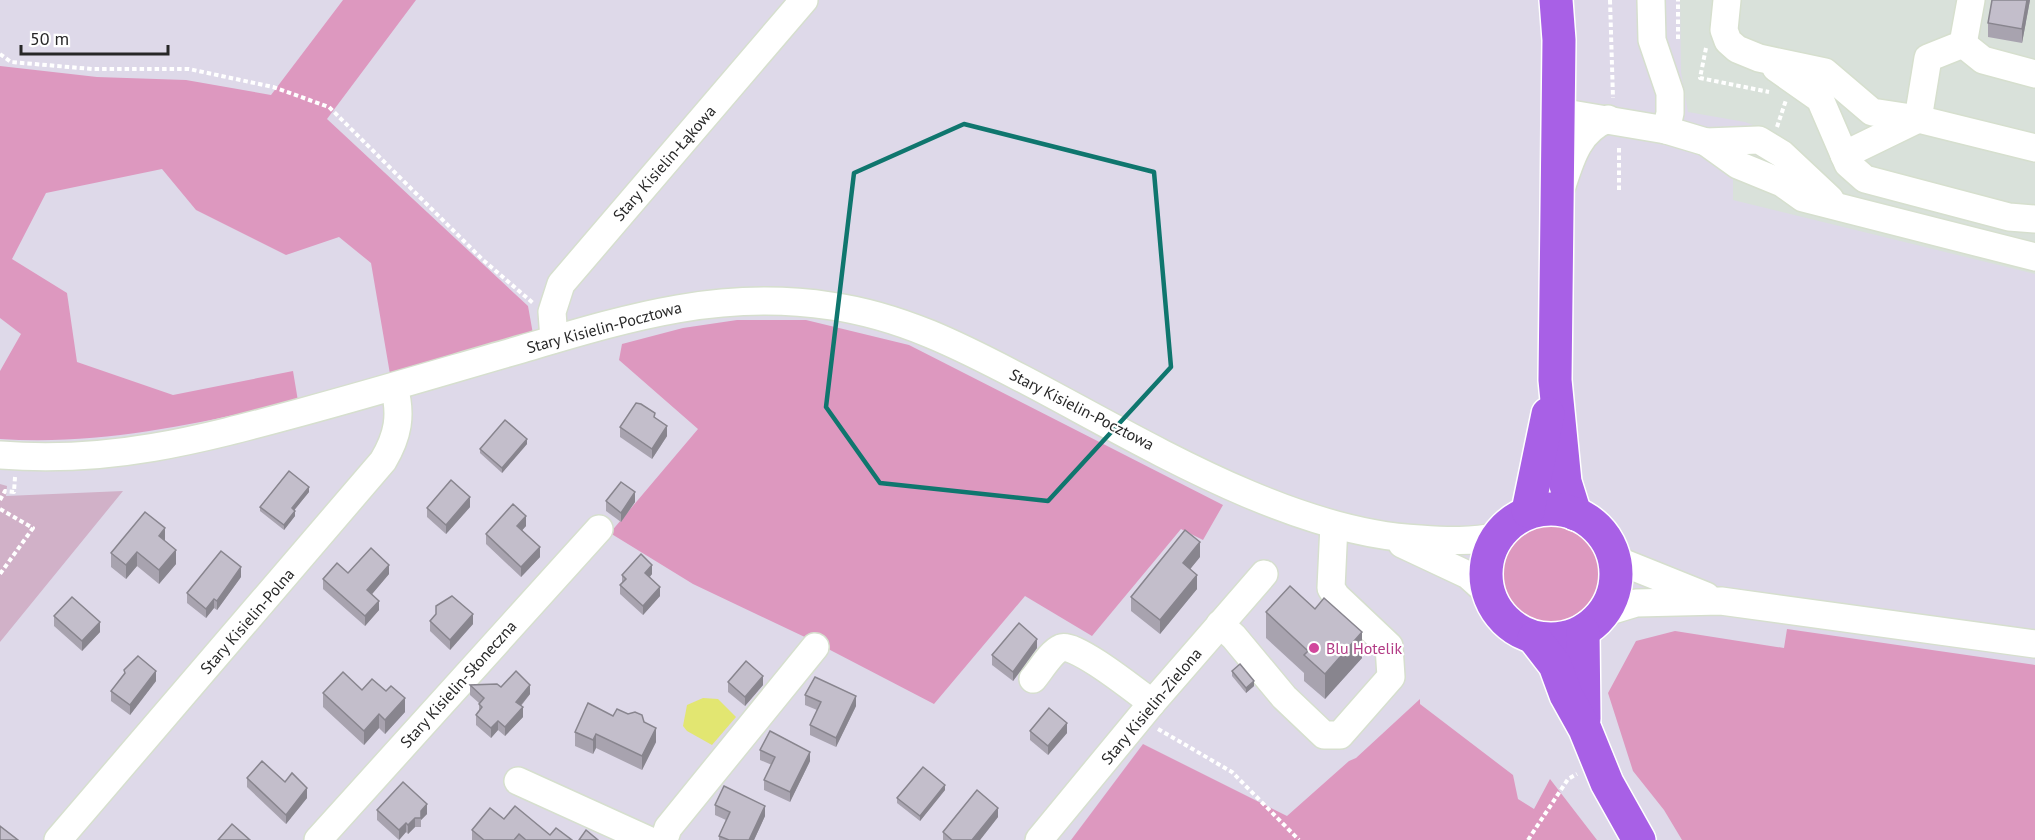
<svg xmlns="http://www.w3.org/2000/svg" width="2035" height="840" font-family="'PT Sans',sans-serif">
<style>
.industrial{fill:#d9e1da}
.green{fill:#dd98bf}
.cemetery{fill:#d1b1c8}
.water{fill:#e2e671}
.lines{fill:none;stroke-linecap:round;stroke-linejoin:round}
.minor-casing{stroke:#d6dfce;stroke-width:30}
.major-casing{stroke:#fff;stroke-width:36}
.path{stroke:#fff;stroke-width:4;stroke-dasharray:4.5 3;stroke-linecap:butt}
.minor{stroke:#fff;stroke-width:27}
.major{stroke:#a860e6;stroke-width:33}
.wall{fill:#a8a3af}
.shaded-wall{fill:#88858e}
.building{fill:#c3becb;stroke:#88858e;stroke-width:1.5}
.marked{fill:none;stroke:#0f766e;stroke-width:4.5;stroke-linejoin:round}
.hotel-dot{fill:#d1479c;stroke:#fff;stroke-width:2}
.labels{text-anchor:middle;stroke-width:4.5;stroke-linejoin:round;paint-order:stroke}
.street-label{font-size:16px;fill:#272727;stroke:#fff}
.hotel-label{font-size:16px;fill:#b23c85;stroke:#fff;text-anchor:start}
</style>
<rect width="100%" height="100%" fill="#ded9e9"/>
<polygon class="industrial" points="1680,0 2035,0 2035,274 1733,200 1733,172 1771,169 1775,158 1768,131 1745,122 1688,112 1681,72"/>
<g class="green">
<path d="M343,0H416L327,119L528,306L533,334L390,374L371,263L339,237L286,255L196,210L162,169L46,193L12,259L67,293L77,362L173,395L293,371L298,401C199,423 102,446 0,439V371L21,334L0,318V66L97,77L186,80L271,95Z"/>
<polygon points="737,320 806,320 909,345 1223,505 1203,540 1181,529 1092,636 1025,596 934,704 809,639 693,584 610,533 698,429 619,360 622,344 683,328"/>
<circle cx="1550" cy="576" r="52"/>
<polygon points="1787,629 2035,665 2035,840 1682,840 1664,810 1633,771 1608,693 1636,641 1675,631 1784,648"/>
<polygon points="1420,699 1420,704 1513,775 1518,799 1534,809 1550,779 1597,840 1071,840 1143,744 1287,816 1349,761 1356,758"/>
</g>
<polygon class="cemetery" points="0,484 7,486 6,496 123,491 0,642"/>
<polygon class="water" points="703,698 718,699 736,717 712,745 687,731 683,726 687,705"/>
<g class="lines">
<g class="minor-casing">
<g id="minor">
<polyline points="1651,0 1652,40 1670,93 1670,113 1666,130"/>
<polyline points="1727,0 1724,30 1728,41 1737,49 1759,58 1825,72 1872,112 1918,119 2035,148"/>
<polyline points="1963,44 1983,60 2035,74"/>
<polyline points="1776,68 1820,99 1848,164 1865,179 2009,217 2035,219"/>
<polyline points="1559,112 1666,130 1706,142 1738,165 1782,183 1803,198 2035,257"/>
<polyline points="1918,119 1928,58 1963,44 1971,0"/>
<polyline points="1706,142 1759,140 1782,154 1830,199"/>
<polyline points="1844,155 1918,119"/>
<path d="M1562,186C1571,158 1579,130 1608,119"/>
<polyline points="554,339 552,312 561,284 804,0"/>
<path d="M0,455C109,464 199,440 302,412C376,392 449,370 522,349C627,318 720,289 831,306C901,316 960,346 1021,378C1138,439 1288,533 1420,539C1447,541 1472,542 1498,536"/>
<polyline points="1402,544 1468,575 1488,593"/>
<polyline points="1614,559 1706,596"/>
<polyline points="1603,613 1636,603 1721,601 2035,644"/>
<polyline points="1220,624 1234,637 1284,697 1324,735 1340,735 1391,677 1389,646 1336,596 1331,588 1334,525"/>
<path d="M1033,679C1040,671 1051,652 1061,648C1075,642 1137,692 1152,703"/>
<polyline points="518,781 648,840"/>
<path d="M58,840L383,461C398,436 402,415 394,387"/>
<polyline points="318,840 599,529"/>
<polyline points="664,840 668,828 815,647"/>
<polyline points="1039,840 1152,703 1264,574"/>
</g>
</g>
<g class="major-casing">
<g id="major">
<polyline points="1556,0 1559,40 1555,380 1565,482 1575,514"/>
<circle cx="1551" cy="574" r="65"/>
<polyline points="1528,511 1548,414"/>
<polyline points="1583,632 1584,719"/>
<polyline points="1534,638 1555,665 1566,695 1585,729 1607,783 1639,840"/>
</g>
</g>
<g class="path">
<polyline points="1610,0 1613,98"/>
<polyline points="1678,39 1678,0"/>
<polyline points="1706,48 1700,78 1769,92"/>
<polyline points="0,54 11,62 92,69 189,69 273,87 329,107 483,260 533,303"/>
<polyline points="1777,127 1786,100"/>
<polyline points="1619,190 1619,145"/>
<polyline points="0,500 5,491 14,492 15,477"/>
<polyline points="0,509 33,528 0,574"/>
<polyline points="1158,729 1232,772 1299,840"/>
<polyline points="1528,840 1568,779 1577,774"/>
</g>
<use href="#minor" class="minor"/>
<use href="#major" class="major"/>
</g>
<g class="wall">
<polygon points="1992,0 2030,0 2022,43 1988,37 1988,23"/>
<polygon points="655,417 667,436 652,459 620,437 620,427"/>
<polygon points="527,444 502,473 480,453 480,449"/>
<polygon points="309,492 294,510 295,516 284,530 260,511 260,507"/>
<polygon points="606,501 635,502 621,522 606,511"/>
<polygon points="470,507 446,534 427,517 427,508"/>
<polygon points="526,526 522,530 540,557 521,577 486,544 486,534"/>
<polygon points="165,541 176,564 159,584 137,566 126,579 111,567 111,553"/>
<polygon points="1200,557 1190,569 1197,589 1160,634 1131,611 1131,597"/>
<polygon points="348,573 389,574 372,594 379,610 365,626 323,589 323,579"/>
<polygon points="652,574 650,577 660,596 643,615 620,594 620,585 622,583 622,575"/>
<polygon points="241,577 217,610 214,608 206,618 187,603 187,593"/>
<polygon points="1266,612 1362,658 1325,699 1304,681 1304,673 1266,638"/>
<polygon points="54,616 100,632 82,651 54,626"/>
<polygon points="430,621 473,624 450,650 430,631"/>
<polygon points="1037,648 1013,681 992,665 992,655"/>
<polygon points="1232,671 1254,686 1246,693 1232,676"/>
<polygon points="156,681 130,715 111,701 111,691"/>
<polygon points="728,682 763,685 745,706 728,692"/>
<polygon points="470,685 501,687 530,694 521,706 523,717 505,736 498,730 491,738 476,725 476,715 479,712 479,703 470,695"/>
<polygon points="362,690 405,712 385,734 379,728 364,745 323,707 323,693"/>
<polygon points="805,695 856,706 836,747 810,735 810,725 817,710 805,705"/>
<polygon points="613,716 644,722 656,742 642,770 596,748 593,754 575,746 575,732"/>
<polygon points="1030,731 1067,733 1048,755 1030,740"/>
<polygon points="760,750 810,761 790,802 764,790 764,780 772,765 760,760"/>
<polygon points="247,778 285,782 307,798 286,824 247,787"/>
<polygon points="945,790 920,821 897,803 897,798"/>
<polygon points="715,805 765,816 754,840 719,840 719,836 726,820 715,815"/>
<polygon points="377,810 427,814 421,820 421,827 415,827 408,834 406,832 399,840 377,820"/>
<polygon points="998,817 980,840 943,840 943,832"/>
<polygon points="504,819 550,835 572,840 472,840 472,830"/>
</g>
<g class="shaded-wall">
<polygon points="2027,0 2030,0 2022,43 2022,29"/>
<polygon points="667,426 667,436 652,459 652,449"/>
<polygon points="527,439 527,444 502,473 502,468"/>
<polygon points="309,487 309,492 292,513 292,508"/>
<polygon points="635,492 635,502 621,522 621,513"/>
<polygon points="470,497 470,507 446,534 446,525"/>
<polygon points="295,511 295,516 284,530 284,525"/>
<polygon points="526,516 526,526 517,536 517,526"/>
<polygon points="165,528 165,542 159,536"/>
<polygon points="1200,542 1200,557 1183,578 1183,563"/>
<polygon points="540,547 540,557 521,577 521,567"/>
<polygon points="176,550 176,564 159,584 159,570"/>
<polygon points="137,552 137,566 126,579 126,565"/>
<polygon points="389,565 389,574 367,600 367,590"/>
<polygon points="652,565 652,574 645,582 645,573"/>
<polygon points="241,567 241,577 217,610 217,601"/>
<polygon points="1197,575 1197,589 1160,634 1160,620"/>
<polygon points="660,587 660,596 643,615 643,606"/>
<polygon points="214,599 214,608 206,618 206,609"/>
<polygon points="379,601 379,610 365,626 365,616"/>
<polygon points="473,614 473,624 450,650 450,640"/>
<polygon points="100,622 100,632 82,651 82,641"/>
<polygon points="1362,632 1362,658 1325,699 1325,674"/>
<polygon points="1037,639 1037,648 1013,681 1013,672"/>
<polygon points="156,671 156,681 130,715 130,705"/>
<polygon points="763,676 763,685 745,706 745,697"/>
<polygon points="1254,681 1254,686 1246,693 1246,688"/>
<polygon points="530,685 530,694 516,711 516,702"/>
<polygon points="856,696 856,706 836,747 836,738"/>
<polygon points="405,698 405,712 385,734 385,720"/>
<polygon points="523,707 523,717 505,736 505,727"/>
<polygon points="379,714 379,728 364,745 364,731"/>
<polygon points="498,721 498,730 491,738 491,728"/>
<polygon points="1067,723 1067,733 1048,755 1048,746"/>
<polygon points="656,728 656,742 642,770 642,756"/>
<polygon points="596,734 596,748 593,754 593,740"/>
<polygon points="810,752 810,761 790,802 790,792"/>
<polygon points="945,785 945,790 920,821 920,816"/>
<polygon points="307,788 307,798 286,824 286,815"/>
<polygon points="427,804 427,814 421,820 421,811"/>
<polygon points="765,806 765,816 754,840 749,840"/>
<polygon points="998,808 998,817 980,840 972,840"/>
<polygon points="415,818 415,827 408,834 408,825"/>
<polygon points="406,823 406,832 399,840 399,830"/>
</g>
<g class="building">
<polygon points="1992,0 2027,0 2022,29 1988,23"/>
<polygon points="636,403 641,404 655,413 654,417 667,426 652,449 620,427"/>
<polygon points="505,420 527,439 502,468 480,449"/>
<polygon points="289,471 309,487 292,508 295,511 284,525 260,507"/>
<polygon points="451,480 470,497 446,525 427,508"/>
<polygon points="621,482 635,492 621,513 606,501"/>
<polygon points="513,504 526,516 517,526 540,547 521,567 486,534"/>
<polygon points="145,512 165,528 159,536 176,550 159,570 137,552 126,565 111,553"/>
<polygon points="1185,530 1200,542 1183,563 1197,575 1160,620 1131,597"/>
<polygon points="371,548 389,565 367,590 379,601 365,616 323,579 337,563 348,573"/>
<polygon points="221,551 241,567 217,601 214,599 206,609 187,593"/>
<polygon points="641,554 652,565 645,573 660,587 643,606 620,585 626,579 622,575"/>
<polygon points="1290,586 1315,609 1324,598 1362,632 1325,674 1304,655 1308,651 1266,612"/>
<polygon points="452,596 473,614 450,640 430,621 436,614 436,606"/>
<polygon points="72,597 100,622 82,641 54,616"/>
<polygon points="1019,623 1037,639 1013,672 992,655"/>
<polygon points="138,656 156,671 130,705 111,691 125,673 124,670"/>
<polygon points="746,661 763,676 745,697 728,682"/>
<polygon points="1240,664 1254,681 1246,688 1232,671"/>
<polygon points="516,671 530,685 516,702 523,707 505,727 498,721 491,728 476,715 482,707 479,704 484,698 470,685 497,684 501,687"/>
<polygon points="343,672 362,690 372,679 386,691 391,686 405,698 385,720 379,714 364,731 323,693"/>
<polygon points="815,677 856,696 836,738 810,725 821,702 805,695"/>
<polygon points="588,703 613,716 617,709 628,714 635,712 642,715 644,722 656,728 642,756 596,734 593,740 575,732"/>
<polygon points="1049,708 1067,723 1048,746 1030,731"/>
<polygon points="770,731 810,752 790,792 764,780 775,757 760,750"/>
<polygon points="262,761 285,782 292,773 307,788 286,815 247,778"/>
<polygon points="923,767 945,785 920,816 897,798"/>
<polygon points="403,782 427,804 421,811 421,818 415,818 408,825 406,823 399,830 377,810"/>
<polygon points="724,786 765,806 749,840 729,840 719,836 730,812 715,805"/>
<polygon points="977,790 998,808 972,840 952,840 943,832"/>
<polygon points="515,806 550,835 556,828 572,840 526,840 519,834 514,840 484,840 472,830 490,808 504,819"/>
<polygon points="232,824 250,840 218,840"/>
<polygon points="0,826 18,840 0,840"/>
<polygon points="586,830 598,840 579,840"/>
</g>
<path class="marked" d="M964,124L1154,172L1171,367L1048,501L880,483L826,407L854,173Z"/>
<circle class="hotel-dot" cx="1314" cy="648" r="6"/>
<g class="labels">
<g class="street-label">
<text transform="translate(664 163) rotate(-49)" y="6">Stary Kisielin-Łąkowa</text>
<text transform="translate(604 327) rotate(-15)" y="6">Stary Kisielin-Pocztowa</text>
<text transform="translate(1082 409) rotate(27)" y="6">Stary Kisielin-Pocztowa</text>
<text transform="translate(247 621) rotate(-49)" y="6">Stary Kisielin-Polna</text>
<text transform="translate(458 684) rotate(-48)" y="6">Stary Kisielin-Słoneczna</text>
<text transform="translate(1151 706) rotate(-50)" y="6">Stary Kisielin-Zielona</text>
</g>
<g class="hotel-label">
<text x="1326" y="654">Blu Hotelik</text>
</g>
</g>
<path d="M21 45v9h147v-9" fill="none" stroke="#272727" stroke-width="3"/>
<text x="30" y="45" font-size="18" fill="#272727" stroke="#ffffff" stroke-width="4.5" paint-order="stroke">50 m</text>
</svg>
